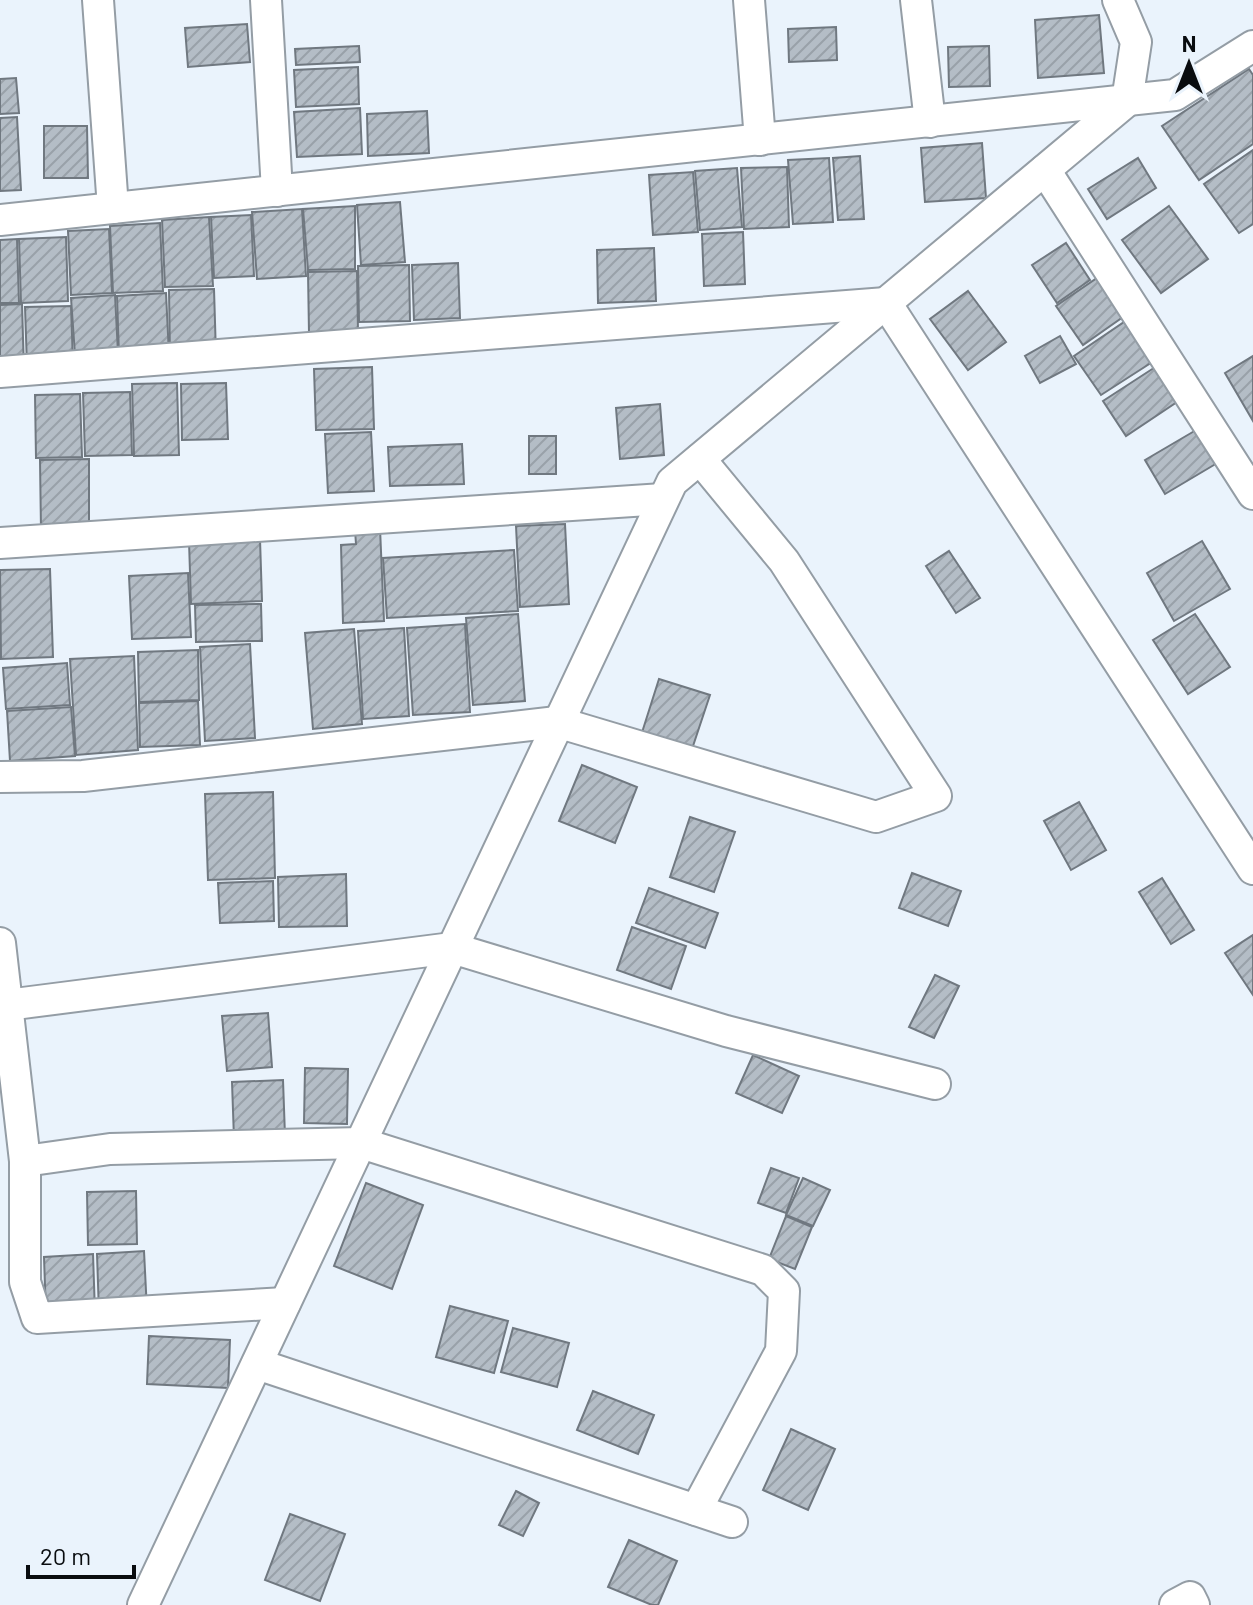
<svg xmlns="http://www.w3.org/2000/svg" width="1253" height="1605" font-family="Barlow,sans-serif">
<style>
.building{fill:url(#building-hatch);stroke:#707880;stroke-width:2}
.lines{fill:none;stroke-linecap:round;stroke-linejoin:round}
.minor-casing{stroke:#949da5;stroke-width:34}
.minor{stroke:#fff;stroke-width:30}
</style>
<defs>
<pattern id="building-hatch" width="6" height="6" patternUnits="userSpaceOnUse" patternTransform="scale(2)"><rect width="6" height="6" fill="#b4bdc6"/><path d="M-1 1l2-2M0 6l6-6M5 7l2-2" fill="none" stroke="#99a1a9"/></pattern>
</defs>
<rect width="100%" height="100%" fill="#eaf3fc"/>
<g class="building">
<polygon points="1099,15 1104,73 1038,78 1035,20"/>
<polygon points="247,24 250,62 188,67 185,28"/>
<polygon points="836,27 837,60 789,62 788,29"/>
<polygon points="359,46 360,62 296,65 295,49"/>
<polygon points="989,46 990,86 949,87 948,47"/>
<polygon points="358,67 359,104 296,107 294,70"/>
<polygon points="1249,69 1253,75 1253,144 1199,180 1162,126"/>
<polygon points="16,78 19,113 0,114 0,79"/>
<polygon points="360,108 362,154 297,157 294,112"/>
<polygon points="427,111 429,153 368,156 367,114"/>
<polygon points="17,117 21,190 0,191 0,118"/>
<polygon points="44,126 87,126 88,178 44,178"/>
<polygon points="982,143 986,198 925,202 921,148"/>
<polygon points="1253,150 1253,224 1239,233 1204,184"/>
<polygon points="860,156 864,219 838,220 833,158"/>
<polygon points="829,158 833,222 793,224 788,160"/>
<polygon points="1138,158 1156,188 1107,219 1088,189"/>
<polygon points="787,167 789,227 744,229 741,168"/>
<polygon points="737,168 742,227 700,230 695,171"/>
<polygon points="693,172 698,232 653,235 649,175"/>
<polygon points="400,202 405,262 361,265 357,205"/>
<polygon points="355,206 355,269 308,270 303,209"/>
<polygon points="1169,206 1208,259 1161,293 1122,240"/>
<polygon points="302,209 306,276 257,279 252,212"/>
<polygon points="251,215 254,276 214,278 211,217"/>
<polygon points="209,217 213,286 165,287 162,220"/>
<polygon points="160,223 163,291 113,293 110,226"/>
<polygon points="109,229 112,293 71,295 68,231"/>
<polygon points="743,232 745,284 704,286 702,234"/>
<polygon points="66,237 68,301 21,303 19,239"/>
<polygon points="17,239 19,303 0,303 0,240"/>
<polygon points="1066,243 1090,280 1057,303 1032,265"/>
<polygon points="654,248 656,301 598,303 597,250"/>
<polygon points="458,263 460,318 414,320 412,265"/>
<polygon points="409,265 410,321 359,322 358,266"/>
<polygon points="357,271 358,332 309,333 308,272"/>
<polygon points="1097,278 1123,317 1083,345 1056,306"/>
<polygon points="214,289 216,355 170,356 169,290"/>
<polygon points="968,291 1006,342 968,370 930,319"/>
<polygon points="166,293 169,355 119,356 117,296"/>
<polygon points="115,295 118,353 75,355 71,298"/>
<polygon points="22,304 24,371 0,373 0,305"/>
<polygon points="71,306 73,364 27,366 25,307"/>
<polygon points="1130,318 1157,359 1101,395 1074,356"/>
<polygon points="1060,336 1076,364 1040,383 1025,356"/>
<polygon points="1253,356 1253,421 1225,373"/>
<polygon points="1163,362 1186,396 1126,436 1103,401"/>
<polygon points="372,367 374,429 316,430 314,369"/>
<polygon points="177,383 179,455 134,456 132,384"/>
<polygon points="226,383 228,439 182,440 181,384"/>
<polygon points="130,392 132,455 85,456 83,393"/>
<polygon points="80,394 82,457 36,458 35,395"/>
<polygon points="660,404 664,455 620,459 616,408"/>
<polygon points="1203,426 1224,459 1165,494 1145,460"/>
<polygon points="371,432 374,491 328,493 325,434"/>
<rect x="529" y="436" width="27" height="38"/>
<polygon points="462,444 464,484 390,486 388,447"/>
<polygon points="89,459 89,529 41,530 40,460"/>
<polygon points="565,524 569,604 520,607 516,526"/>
<polygon points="380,528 384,621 343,623 341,545 356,544 355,530"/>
<polygon points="260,539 262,601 191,604 189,541"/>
<polygon points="1202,541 1230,589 1174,621 1147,573"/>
<polygon points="514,550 518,611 387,618 383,558"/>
<polygon points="949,551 980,598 956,613 926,566"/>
<polygon points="50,569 53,657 1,659 0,570"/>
<polygon points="188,573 191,637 132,639 129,576"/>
<polygon points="261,604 262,641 196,642 195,605"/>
<polygon points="518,614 525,701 473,705 466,618"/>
<polygon points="1195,614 1230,667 1188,694 1153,640"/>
<polygon points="465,624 470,712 413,715 407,628"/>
<polygon points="404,628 409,716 363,719 358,631"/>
<polygon points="354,629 362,724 313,729 305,633"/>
<polygon points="250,644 255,738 205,741 200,647"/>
<polygon points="198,650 199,700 139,702 138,652"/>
<polygon points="134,656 138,750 76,755 70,659"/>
<polygon points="67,663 70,705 6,709 3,668"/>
<polygon points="659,679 710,695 688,761 638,745"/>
<polygon points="198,701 200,745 140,747 139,703"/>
<polygon points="71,707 75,756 10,761 7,711"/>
<polygon points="582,765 637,787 615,843 559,821"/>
<polygon points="273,792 275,878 208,880 205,794"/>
<polygon points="1079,802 1106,850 1071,870 1044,821"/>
<polygon points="690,817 735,832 714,892 670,877"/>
<polygon points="912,873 961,891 948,926 899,908"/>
<polygon points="346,874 347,926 279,927 278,877"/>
<polygon points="1162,878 1194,930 1171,944 1139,892"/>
<polygon points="273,881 274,921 220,923 218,883"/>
<polygon points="649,888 718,913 705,948 636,923"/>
<polygon points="632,927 686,946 671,989 617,970"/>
<polygon points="1253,935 1253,995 1225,953"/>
<polygon points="935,975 959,986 934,1038 909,1027"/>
<polygon points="268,1013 272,1067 227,1071 222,1016"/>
<polygon points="753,1055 799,1076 782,1113 736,1093"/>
<polygon points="305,1068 348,1069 347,1124 304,1123"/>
<polygon points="283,1080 285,1136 234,1139 232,1082"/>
<polygon points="771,1168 799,1178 786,1213 758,1203"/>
<polygon points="803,1178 830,1190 813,1226 786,1215"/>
<polygon points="366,1183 423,1205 392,1289 334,1266"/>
<polygon points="136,1191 137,1244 88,1245 87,1192"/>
<polygon points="786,1216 812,1227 795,1269 769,1259"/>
<polygon points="144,1251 147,1311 99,1313 97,1254"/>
<polygon points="93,1254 95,1313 46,1315 44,1257"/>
<polygon points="450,1306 508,1321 494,1373 436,1357"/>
<polygon points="513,1328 569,1343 557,1387 501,1372"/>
<polygon points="149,1336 230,1340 228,1388 147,1384"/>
<polygon points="593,1391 654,1415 638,1454 577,1430"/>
<polygon points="791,1429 835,1449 808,1510 763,1490"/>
<polygon points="516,1491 539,1503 523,1536 499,1525"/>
<polygon points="290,1514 345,1534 320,1601 265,1580"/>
<polygon points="629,1540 677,1561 658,1605 652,1605 608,1587"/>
</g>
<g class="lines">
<g class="minor-casing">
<g id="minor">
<polyline points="98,0 113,208"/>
<polyline points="266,0 277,191"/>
<polyline points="749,0 760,140"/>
<polyline points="916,0 930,122"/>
<polyline points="1045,170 1253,494"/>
<polyline points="0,220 1175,95 1253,46"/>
<polyline points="0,372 886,303 1253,869"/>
<polyline points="0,543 663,499"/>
<polyline points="0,777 83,776 557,722 876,817 936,796 784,561 700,459"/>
<polyline points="0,943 25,1161 25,1282 37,1318 285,1303"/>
<polyline points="7,1005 452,948 726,1031 935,1084"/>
<polyline points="25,1161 110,1149 361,1143 763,1270 784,1291 781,1351 696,1510"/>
<polyline points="257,1364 732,1522"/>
<polyline points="143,1605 672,482 1127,101 1136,42 1118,0"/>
<polyline points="1175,1605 1190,1597 1194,1605"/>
</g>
</g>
<use href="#minor" class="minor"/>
</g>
<g transform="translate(1189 64)" stroke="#eaf3fc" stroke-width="6" paint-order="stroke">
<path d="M0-6L14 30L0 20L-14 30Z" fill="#090c0f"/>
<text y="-12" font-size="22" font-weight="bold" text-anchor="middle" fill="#090c0f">N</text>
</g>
<path d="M28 1565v12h106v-12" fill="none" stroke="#090c0f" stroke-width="4"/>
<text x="40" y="1565" font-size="24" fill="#090c0f" stroke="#eaf3fc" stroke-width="6" paint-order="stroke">20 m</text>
</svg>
